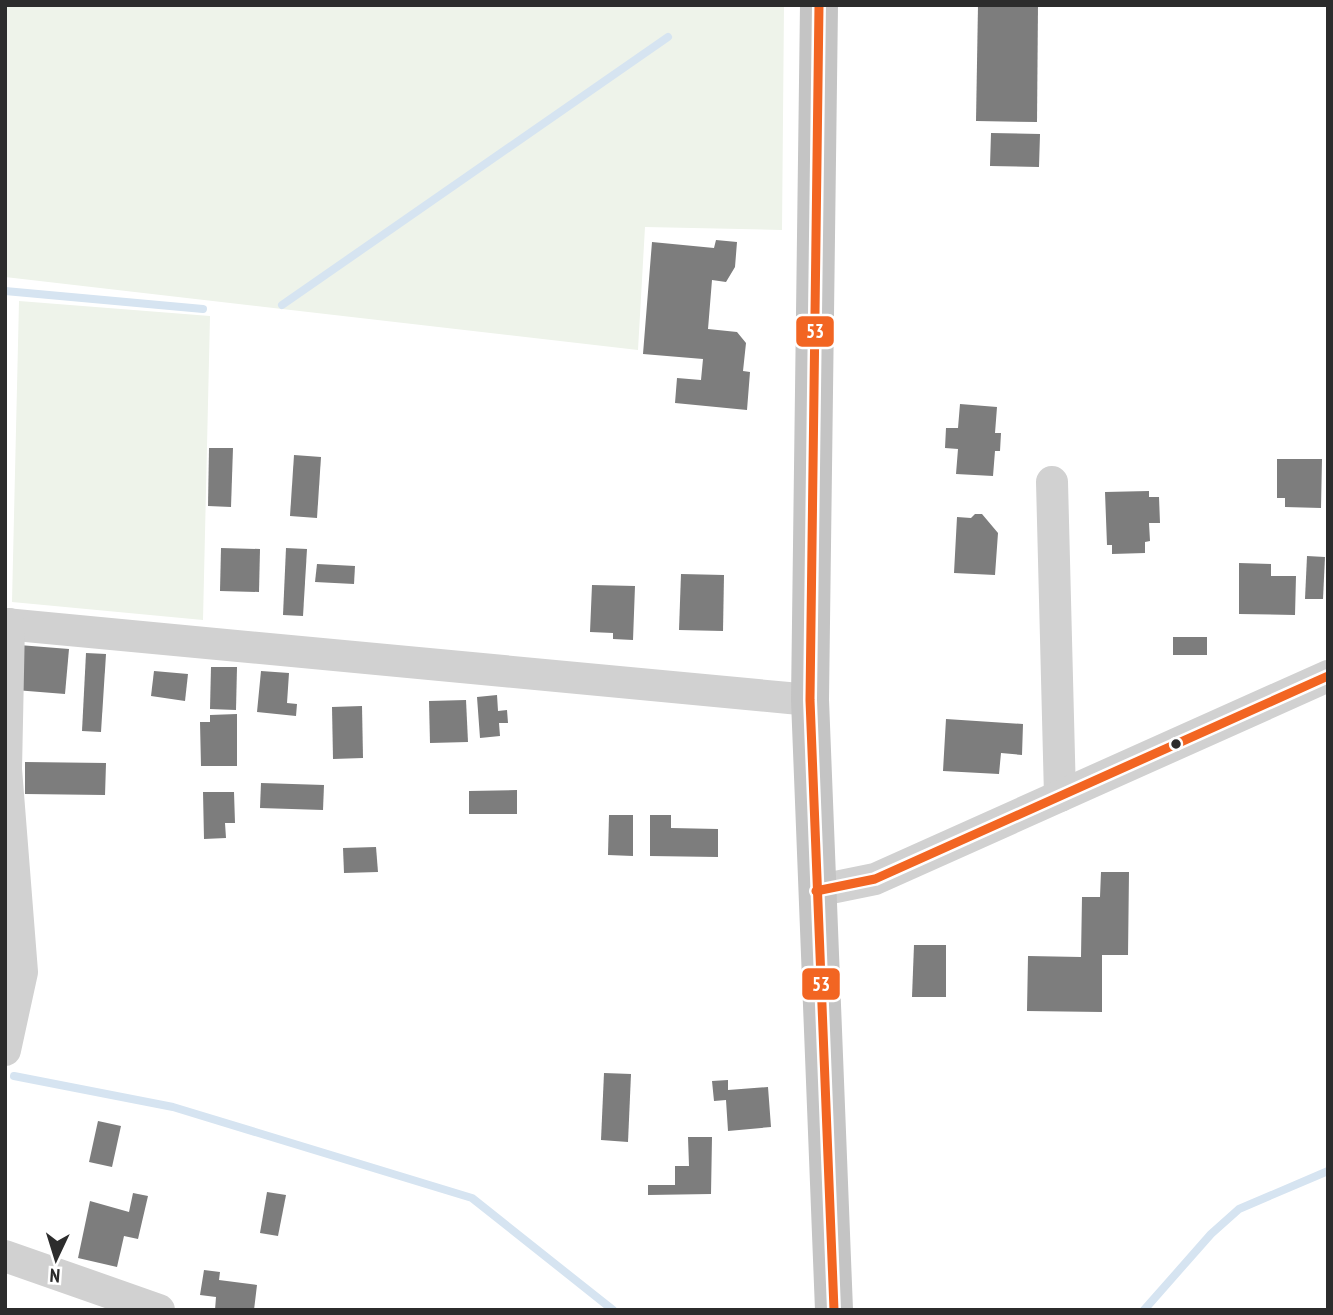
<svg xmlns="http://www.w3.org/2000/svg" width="1333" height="1315" font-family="'PT Sans Narrow',sans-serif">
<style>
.green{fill:#eef3ea}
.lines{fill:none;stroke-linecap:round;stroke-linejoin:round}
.stream{stroke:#d6e4f1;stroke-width:8}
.building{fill:#7d7d7d}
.minor{stroke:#d1d1d1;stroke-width:32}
.major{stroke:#c4c4c4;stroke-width:38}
.bus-1-casing{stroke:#fff;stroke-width:14}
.bus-1{stroke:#f26522;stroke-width:9}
.bus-dot{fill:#2c2c2c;stroke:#fff;stroke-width:2.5}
.line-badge{stroke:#fff;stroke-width:2.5}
.badge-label{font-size:19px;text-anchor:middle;font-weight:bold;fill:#fff}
</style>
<rect width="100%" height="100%" fill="#fff"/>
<g class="green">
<polygon points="5,5 784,5 782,230 645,227 638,350 5,277"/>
<polygon points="19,301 210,316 203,620 12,602"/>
</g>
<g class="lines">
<g class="stream">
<polyline points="5,291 203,309"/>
<polyline points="282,305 668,37"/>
<polyline points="14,1076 173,1107 472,1198 613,1310"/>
<polyline points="1144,1310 1211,1234 1239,1209 1328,1171"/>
</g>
</g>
<g class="building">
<polygon points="978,5 1038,5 1037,122 976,121"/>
<polygon points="991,133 1040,134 1039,167 990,166"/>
<polygon points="716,240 737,242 735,267 726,282 712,280 708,329 737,332 746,343 743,371 750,372 747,410 675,403 677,378 701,380 703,359 643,354 652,242 714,248"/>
<polygon points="960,404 997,407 995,433 1001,433 1000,451 995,451 993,476 956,474 958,449 945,448 946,428 958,428"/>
<polygon points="209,448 233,448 231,507 208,506"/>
<polygon points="294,455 321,457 317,518 290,516"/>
<polygon points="1277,459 1322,459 1321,508 1285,507 1285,498 1277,498"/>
<polygon points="1149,491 1149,497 1159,497 1160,523 1149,523 1150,541 1145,542 1145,553 1112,554 1112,545 1107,545 1105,492"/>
<polygon points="975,514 982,514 998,533 995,575 954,573 957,517 971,518"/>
<polygon points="221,548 260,549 259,592 220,591"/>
<polygon points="286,548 307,549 303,616 283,615"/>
<polygon points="1307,556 1325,557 1323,599 1305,599"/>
<polygon points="1239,563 1271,564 1271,576 1296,576 1295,615 1239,614"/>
<polygon points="317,564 355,566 354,584 315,582"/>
<polygon points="681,574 724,575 723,631 679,630"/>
<polygon points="592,585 635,586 633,640 613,639 613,633 590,632"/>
<rect x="1173" y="637" width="34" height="18"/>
<polygon points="19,645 69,649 65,694 15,690"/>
<polygon points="86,653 106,654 101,732 82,731"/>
<polygon points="211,667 237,667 236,710 210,709"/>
<polygon points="154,671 188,674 185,701 151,696"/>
<polygon points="261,671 289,673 287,703 297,704 296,716 257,712"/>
<polygon points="497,695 498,711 507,710 508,723 499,723 500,736 480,738 477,697"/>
<polygon points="466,700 468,742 430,743 429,701"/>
<polygon points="362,706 363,758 333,759 332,707"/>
<polygon points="237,714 237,766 201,766 200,722 210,722 210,715"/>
<polygon points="946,719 1023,724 1022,755 1001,753 999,774 943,771"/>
<polygon points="25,762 106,763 105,795 25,794"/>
<polygon points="261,783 324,785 323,810 260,808"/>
<polygon points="517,790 517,814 469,814 469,791"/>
<polygon points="203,792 234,792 235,823 225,823 226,838 204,839"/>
<polygon points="609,815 633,815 633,856 608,855"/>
<polygon points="650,815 671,815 671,828 718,829 718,857 650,856"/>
<polygon points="376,847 378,872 344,873 343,848"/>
<polygon points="1101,872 1129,872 1128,955 1102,955 1102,1012 1027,1011 1028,956 1081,957 1082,897 1100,897"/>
<polygon points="914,945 946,945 946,997 912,997"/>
<polygon points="604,1073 631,1074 628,1142 601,1140"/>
<polygon points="728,1080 728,1090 768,1087 771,1127 728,1131 726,1100 714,1101 712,1081"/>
<polygon points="98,1121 121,1126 112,1167 89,1162"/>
<polygon points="688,1137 712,1137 711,1194 648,1195 648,1185 675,1185 675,1166 689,1166"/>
<polygon points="267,1192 286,1195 278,1236 260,1233"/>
<polygon points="133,1193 148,1196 138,1239 124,1236 117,1267 78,1258 90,1201 129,1212"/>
<polygon points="204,1270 220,1272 219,1280 257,1285 254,1310 215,1310 216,1297 200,1295"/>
</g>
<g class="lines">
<g class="minor">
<polyline points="1052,482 1060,796"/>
<polyline points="5,624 810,700"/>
<polyline points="816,891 875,879 1328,676"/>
<polyline points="5,1050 22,972 6,769 9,624"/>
<polyline points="5,1256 159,1310"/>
</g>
<polyline class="major" points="819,5 810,700 834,1310"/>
<g class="bus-1-casing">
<g id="bus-1">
<polyline points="819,5 810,700 834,1310"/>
<polyline points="816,891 875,879 1328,676"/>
</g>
</g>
<use href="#bus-1" class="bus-1"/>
</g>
<circle class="bus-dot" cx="1176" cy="744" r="6"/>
<g class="line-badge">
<rect x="795" y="315" width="40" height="33" rx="7" fill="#f26522"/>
<rect x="801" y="967" width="40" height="34" rx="7" fill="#f26522"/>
</g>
<g class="badge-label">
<text x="815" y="338">53</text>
<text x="821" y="991">53</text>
</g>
<rect width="1333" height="1315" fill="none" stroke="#2c2c2c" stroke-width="14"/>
<g transform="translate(56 1259) rotate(184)" stroke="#ffffff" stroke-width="5" paint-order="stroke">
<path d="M0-5L12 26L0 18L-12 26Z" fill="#2c2c2c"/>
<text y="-10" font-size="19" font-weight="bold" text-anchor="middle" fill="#2c2c2c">N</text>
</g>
</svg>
